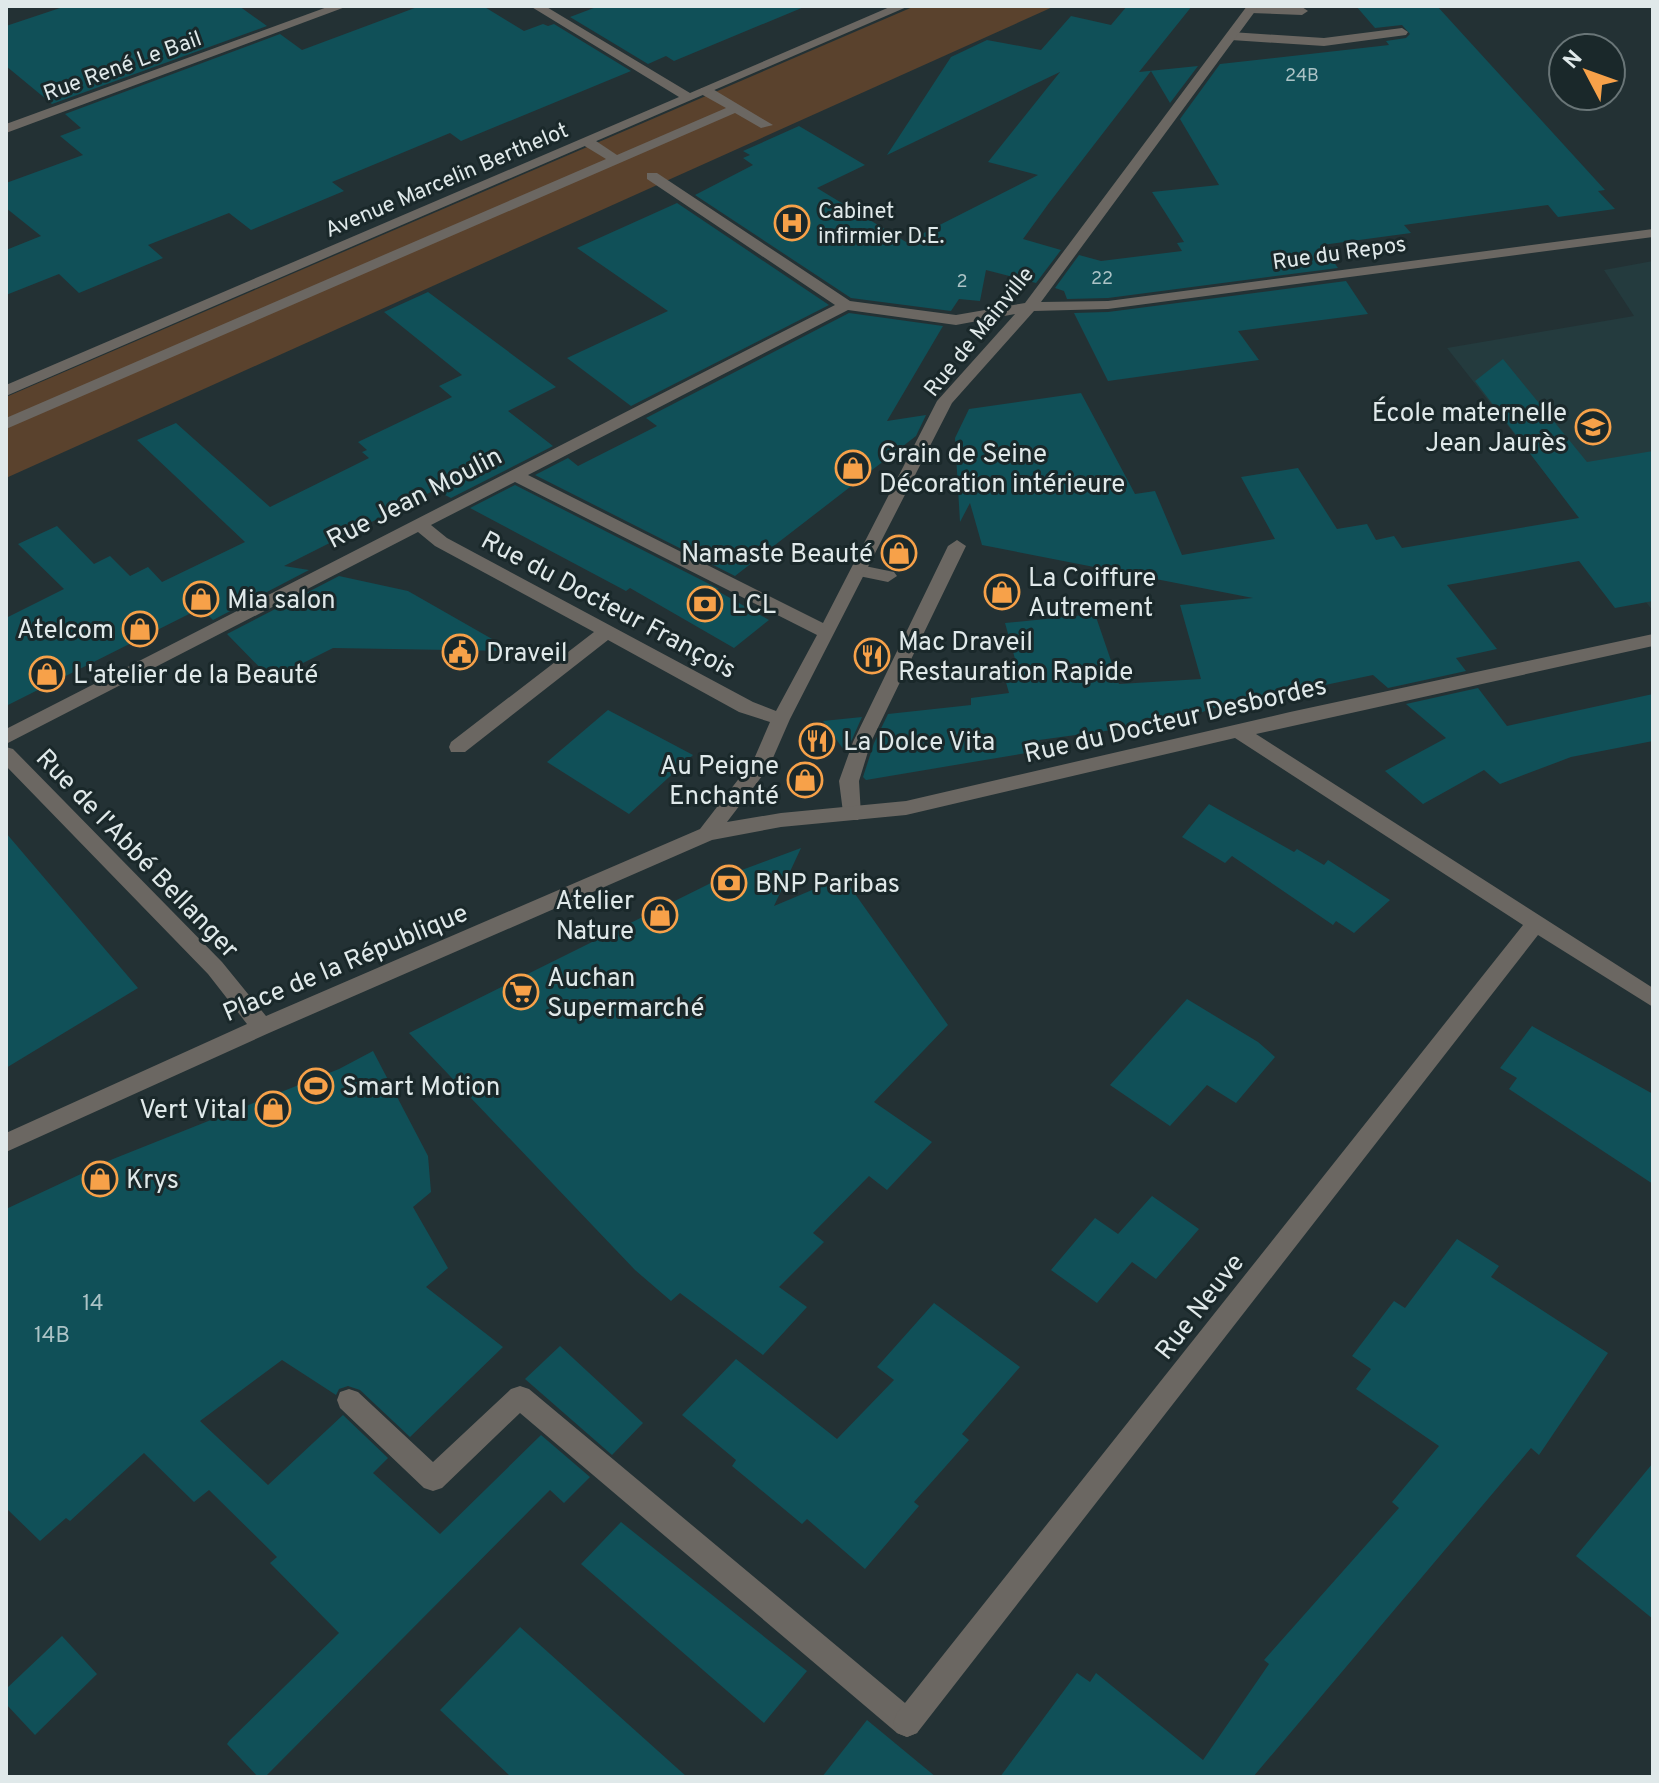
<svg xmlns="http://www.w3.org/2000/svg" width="1659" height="1783" font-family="Overpass,sans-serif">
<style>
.built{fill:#243b3e}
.green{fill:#5a422d}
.building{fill:#105058}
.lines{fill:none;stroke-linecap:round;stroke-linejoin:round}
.lane{fill:#6b6762;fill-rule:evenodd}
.street{fill:#6b6762;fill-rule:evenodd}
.labels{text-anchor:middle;stroke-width:6;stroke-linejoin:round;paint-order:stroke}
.far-number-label{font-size:18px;fill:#acc3c6}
.far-street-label{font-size:22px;fill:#e0e9ea;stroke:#1a282a}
.far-poi-label{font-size:22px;fill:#e0e9ea;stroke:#1a282a;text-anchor:start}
.number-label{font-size:22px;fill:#acc3c6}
.poi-label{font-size:26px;fill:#e0e9ea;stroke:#1a282a;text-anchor:start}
.street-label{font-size:26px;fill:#e0e9ea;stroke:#1a282a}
</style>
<rect width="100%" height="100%" fill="#233134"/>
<polygon class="built" points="1653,261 1653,611 1447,348 1634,316 1604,270"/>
<polygon class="green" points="915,6 1055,6 6,478 6,397"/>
<g class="building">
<polygon points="66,6 239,6 267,26 52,104 6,66 6,26"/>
<polygon points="420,6 483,6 524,31 543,24 548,26 554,24 631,71 461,141 450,133 332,182 344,191 251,230 229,213 148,245 163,258 79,293 59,274 6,295 6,250 41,236 6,208 6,183 83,155 60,136 81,128 65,114 280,34 302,50"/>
<polygon points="599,6 804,6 804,7 674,61 666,56 648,64 570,17"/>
<polygon points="1127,6 1192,6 1139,72 1198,66 1170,103 1151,71 1049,203 1023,239 1061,250 1036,283 986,270 980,301 959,299 951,311 851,298 695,195 753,165 743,158 750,155 743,151 799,126 865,165 817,188 906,242 1038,175 988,162 1060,72 887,155 951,57 987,40 1041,50 1071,16 1111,25"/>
<polygon points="1356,6 1437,6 1605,190 1598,191 1615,209 1558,217 1548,205 1404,225 1411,233 1322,245 1338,268 1108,298 1067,299 1064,291 1055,288 1079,255 1101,261 1182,251 1177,243 1184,242 1152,192 1219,185 1180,119 1220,64 1389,45 1386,41 1406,38 1410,34 1402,25 1375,28"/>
<polygon points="677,203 829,305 631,406 567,358 668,311 577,248"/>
<polygon points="1346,281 1368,314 1238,331 1259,360 1108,381 1074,313 1108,312"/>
<polygon points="428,292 556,387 508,411 553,446 451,498 435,490 284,566 309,570 213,620 201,608 6,706 6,618 64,589 18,544 57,526 94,564 110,556 130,576 148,567 162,582 245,542 137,440 176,423 270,507 369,458 362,452 367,450 358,442 452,397 439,386 462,375 384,312"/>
<polygon points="849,313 943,326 887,421 926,415 916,436 735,576 535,475 568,458 578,466 657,426 646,418"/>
<polygon points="1503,359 1587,462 1653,451 1653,601 1615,608 1579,561 1447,585 1497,649 1456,658 1466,671 1388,688 1373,675 1210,709 1185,719 1129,731 1127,728 1039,740 1044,750 866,780 863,777 874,743 888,714 971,705 971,698 1009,693 1002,668 1017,666 1005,623 1095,614 1119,684 1201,679 1180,605 1253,598 982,545 970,503 960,522 955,438 969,409 1081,393 1135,494 1155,491 1182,555 1275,539 1241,477 1298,468 1337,529 1367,524 1376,540 1394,536 1402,548 1579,518 1475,381"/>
<polygon points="515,485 719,589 716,590 769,620 734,648 630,588 626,591 470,508"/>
<polygon points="339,576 408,591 513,651 333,648 271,679 227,634"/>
<polygon points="1478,688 1507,726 1653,694 1653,741 1571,757 1500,784 1484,770 1423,804 1385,771 1446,738 1406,704"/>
<polygon points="608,710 693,755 629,814 547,762"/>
<polygon points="862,717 846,753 823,721"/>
<polygon points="1209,804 1294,852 1297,849 1324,865 1328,860 1390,900 1354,933 1336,921 1333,925 1232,856 1225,863 1182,837"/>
<polygon points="6,833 138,988 6,1068"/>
<polygon points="801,848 774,906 843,877 948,1025 874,1102 932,1142 887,1190 869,1176 813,1233 824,1242 779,1287 807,1307 763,1355 680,1293 671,1301 635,1270 409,1033 723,877"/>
<polygon points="1187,999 1258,1042 1275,1057 1236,1103 1207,1085 1170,1126 1110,1085"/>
<polygon points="1532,1026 1653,1094 1653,1184 1509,1089 1517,1078 1500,1068"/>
<polygon points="373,1051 428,1156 431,1192 413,1207 448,1268 426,1287 503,1347 410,1437 360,1390 348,1386 339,1389 336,1395 282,1360 200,1421 268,1485 343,1415 388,1458 373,1473 440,1534 541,1435 590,1477 564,1503 550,1490 265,1777 258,1777 227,1744 229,1741 339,1633 270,1563 277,1557 209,1490 194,1502 144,1453 70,1521 66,1518 40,1541 6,1508 6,1209 113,1159 339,1069"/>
<polygon points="1152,1196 1199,1229 1156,1279 1132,1262 1097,1303 1051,1270 1095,1218 1118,1234"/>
<polygon points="1457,1239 1499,1266 1491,1277 1608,1353 1539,1455 1531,1448 1253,1777 1000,1777 1077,1673 1090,1682 1096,1673 1203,1760 1269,1664 1264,1660 1399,1508 1392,1502 1439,1446 1356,1389 1371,1369 1352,1356 1394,1301 1405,1308"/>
<polygon points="934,1303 1020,1367 962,1434 969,1440 914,1502 919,1506 865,1569 807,1519 802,1524 732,1466 736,1460 682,1415 736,1359 837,1439 894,1380 877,1367"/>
<polygon points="560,1346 643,1423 612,1455 525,1379"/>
<polygon points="1653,1463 1653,1619 1576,1556"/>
<polygon points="621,1522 807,1671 764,1723 581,1564"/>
<polygon points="520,1627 687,1777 511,1777 440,1710"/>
<polygon points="62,1636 97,1674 35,1735 6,1704 6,1689"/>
<polygon points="867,1720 936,1777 822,1777"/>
</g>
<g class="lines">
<g class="lane">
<polygon points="1247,6 1302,7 1308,11 1302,15 1251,13 1247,12"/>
<polygon points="1402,28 1408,32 1406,35 1324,46 1231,40 1225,36 1231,32 1324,38"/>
<polygon points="701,88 711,88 773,125 761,128 735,113 6,429 6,418 606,159 583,145 583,139 593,139 617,155 726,108 701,94"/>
<polygon points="957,540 966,546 871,742 859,781 861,815 858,820 844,820 839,781 853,742 948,546"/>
<polygon points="860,565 894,572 897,576 888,582 854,575 851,571 854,567"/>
<polygon points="520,1386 529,1389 917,1713 921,1723 917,1733 907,1737 897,1733 520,1413 442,1488 433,1491 424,1488 340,1408 337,1400 340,1392 349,1389 358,1392 433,1462 511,1389"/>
</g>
<g class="street">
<polygon points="330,6 348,6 6,133 6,124"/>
<polygon points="530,6 545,6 690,93 892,6 909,6 6,396 6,385 679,97"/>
<path d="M1247,6H1259L1041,302L1108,301L1653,229V237L1108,309L1034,311L952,403L790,719L769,767L727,822L781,813L906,801L1290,712L1653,634V646L1256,734L1653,988V1007L1538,935L917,1733L907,1737L897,1733L893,1723L897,1713L1523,925L1235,738L906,815L781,827L712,840L269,1033L6,1152V1133L247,1024L208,974L6,766V747L13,749L222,962L266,1016L700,829L754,759L770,722L739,712L608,640L465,752H451L449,747L451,742L594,632L435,546L418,532L6,744V729L835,305L647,179V173H657L850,301L956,315L1025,303ZM848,310L956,325L1015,314L937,401L823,623L528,475ZM515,482L817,635L776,711L753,702L447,538L431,525Z"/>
</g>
</g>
<defs>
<g id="hospital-ring" transform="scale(1.8)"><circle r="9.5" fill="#1a282a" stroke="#f7a149" stroke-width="1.5"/><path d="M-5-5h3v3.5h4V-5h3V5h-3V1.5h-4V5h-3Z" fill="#f7a149"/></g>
<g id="school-ring" transform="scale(1.8)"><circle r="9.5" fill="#1a282a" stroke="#f7a149" stroke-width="1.5"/><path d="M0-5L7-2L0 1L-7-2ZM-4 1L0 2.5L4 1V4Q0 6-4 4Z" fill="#f7a149"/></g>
<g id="shop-ring" transform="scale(1.8)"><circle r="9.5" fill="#1a282a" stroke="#f7a149" stroke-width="1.5"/><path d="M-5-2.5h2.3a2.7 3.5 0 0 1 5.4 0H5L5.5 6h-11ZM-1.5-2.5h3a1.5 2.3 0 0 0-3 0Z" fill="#f7a149"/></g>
<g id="bank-ring" transform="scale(1.8)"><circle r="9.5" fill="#1a282a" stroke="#f7a149" stroke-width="1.5"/><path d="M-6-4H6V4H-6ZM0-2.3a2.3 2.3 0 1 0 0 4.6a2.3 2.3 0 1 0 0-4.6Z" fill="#f7a149"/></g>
<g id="civic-ring" transform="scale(1.8)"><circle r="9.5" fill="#1a282a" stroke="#f7a149" stroke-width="1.5"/><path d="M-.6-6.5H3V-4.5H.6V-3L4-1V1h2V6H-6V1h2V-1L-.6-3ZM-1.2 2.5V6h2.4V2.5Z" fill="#f7a149"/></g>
<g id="restaurant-ring" transform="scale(1.8)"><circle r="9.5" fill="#1a282a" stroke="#f7a149" stroke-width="1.5"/><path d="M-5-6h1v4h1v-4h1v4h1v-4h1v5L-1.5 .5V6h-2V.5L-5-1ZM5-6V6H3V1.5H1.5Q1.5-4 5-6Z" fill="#f7a149"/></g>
<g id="supermarket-ring" transform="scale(1.8)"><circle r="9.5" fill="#1a282a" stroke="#f7a149" stroke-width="1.5"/><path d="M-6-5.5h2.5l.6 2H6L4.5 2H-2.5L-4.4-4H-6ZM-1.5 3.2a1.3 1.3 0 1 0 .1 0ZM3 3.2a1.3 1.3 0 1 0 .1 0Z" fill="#f7a149"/></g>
<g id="stadium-ring" transform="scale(1.8)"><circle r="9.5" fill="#1a282a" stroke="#f7a149" stroke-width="1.5"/><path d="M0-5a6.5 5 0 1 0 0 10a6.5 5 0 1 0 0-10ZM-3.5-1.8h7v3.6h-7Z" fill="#f7a149"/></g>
</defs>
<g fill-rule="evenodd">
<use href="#hospital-ring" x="792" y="223"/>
<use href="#school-ring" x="1593" y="427"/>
<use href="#shop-ring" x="853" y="468"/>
<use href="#shop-ring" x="899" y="553"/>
<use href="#shop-ring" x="1002" y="592"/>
<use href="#shop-ring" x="201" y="599"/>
<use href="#bank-ring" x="705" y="604"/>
<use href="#shop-ring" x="140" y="629"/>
<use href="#civic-ring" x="460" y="652"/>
<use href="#restaurant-ring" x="872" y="656"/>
<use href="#shop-ring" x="47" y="674"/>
<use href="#restaurant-ring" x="817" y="741"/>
<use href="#shop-ring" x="805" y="780"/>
<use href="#bank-ring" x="729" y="883"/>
<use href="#shop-ring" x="660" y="915"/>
<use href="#supermarket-ring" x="521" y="992"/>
<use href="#stadium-ring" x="316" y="1086"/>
<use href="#shop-ring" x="273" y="1109"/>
<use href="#shop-ring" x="100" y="1179"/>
</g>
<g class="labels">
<g class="far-number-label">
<text x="1302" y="81">24B</text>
<text x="1102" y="284">22</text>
<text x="962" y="287">2</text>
</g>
<g class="far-street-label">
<text transform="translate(122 65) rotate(-20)" y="8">Rue René Le Bail</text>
<text transform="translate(446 179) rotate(-23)" y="8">Avenue Marcelin Berthelot</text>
<text transform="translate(1339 252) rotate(-8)" y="8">Rue du Repos</text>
<text transform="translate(978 331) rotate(-51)" y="8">Rue de Mainville</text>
</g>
<g class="far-poi-label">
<text x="818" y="218">Cabinet<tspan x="818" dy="25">infirmier D.E.</tspan></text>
</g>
<g class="number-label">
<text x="93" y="1310">14</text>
<text x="52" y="1342">14B</text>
</g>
<g class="poi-label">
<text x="1567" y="421" text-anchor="end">École maternelle<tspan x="1567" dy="30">Jean Jaurès</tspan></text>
<text x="879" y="462">Grain de Seine<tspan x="879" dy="30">Décoration intérieure</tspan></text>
<text x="873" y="562" text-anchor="end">Namaste Beauté</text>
<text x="1028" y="586">La Coiffure<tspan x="1028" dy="30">Autrement</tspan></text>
<text x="227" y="608">Mia salon</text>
<text x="731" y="613">LCL</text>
<text x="114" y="638" text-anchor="end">Atelcom</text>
<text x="898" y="650">Mac Draveil<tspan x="898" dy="30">Restauration Rapide</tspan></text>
<text x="486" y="661">Draveil</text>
<text x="73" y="683">L'atelier de la Beauté</text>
<text x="843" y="750">La Dolce Vita</text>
<text x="779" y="774" text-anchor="end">Au Peigne<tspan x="779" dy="30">Enchanté</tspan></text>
<text x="755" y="892">BNP Paribas</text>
<text x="634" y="909" text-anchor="end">Atelier<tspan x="634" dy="30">Nature</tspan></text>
<text x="547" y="986">Auchan<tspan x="547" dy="30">Supermarché</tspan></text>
<text x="342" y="1095">Smart Motion</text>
<text x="247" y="1118" text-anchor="end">Vert Vital</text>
<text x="126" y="1188">Krys</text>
</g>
<g class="street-label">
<text transform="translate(414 497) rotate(-27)" y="9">Rue Jean Moulin</text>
<text transform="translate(609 604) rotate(28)" y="9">Rue du Docteur François</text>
<text transform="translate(1175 719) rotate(-13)" y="9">Rue du Docteur Desbordes</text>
<text transform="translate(138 853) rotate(46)" y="9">Rue de l'Abbé Bellanger</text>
<text transform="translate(345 962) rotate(-23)" y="9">Place de la République</text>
<text transform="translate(1199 1306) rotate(-52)" y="9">Rue Neuve</text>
</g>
</g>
<rect width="1659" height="1783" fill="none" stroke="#e0e9ea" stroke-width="16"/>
<g transform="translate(1587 72) rotate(311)"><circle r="38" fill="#1a282a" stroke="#697577" stroke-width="2"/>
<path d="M0-6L14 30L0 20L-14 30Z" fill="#f7a149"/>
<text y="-12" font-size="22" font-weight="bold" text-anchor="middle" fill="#e0e9ea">N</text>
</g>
</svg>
